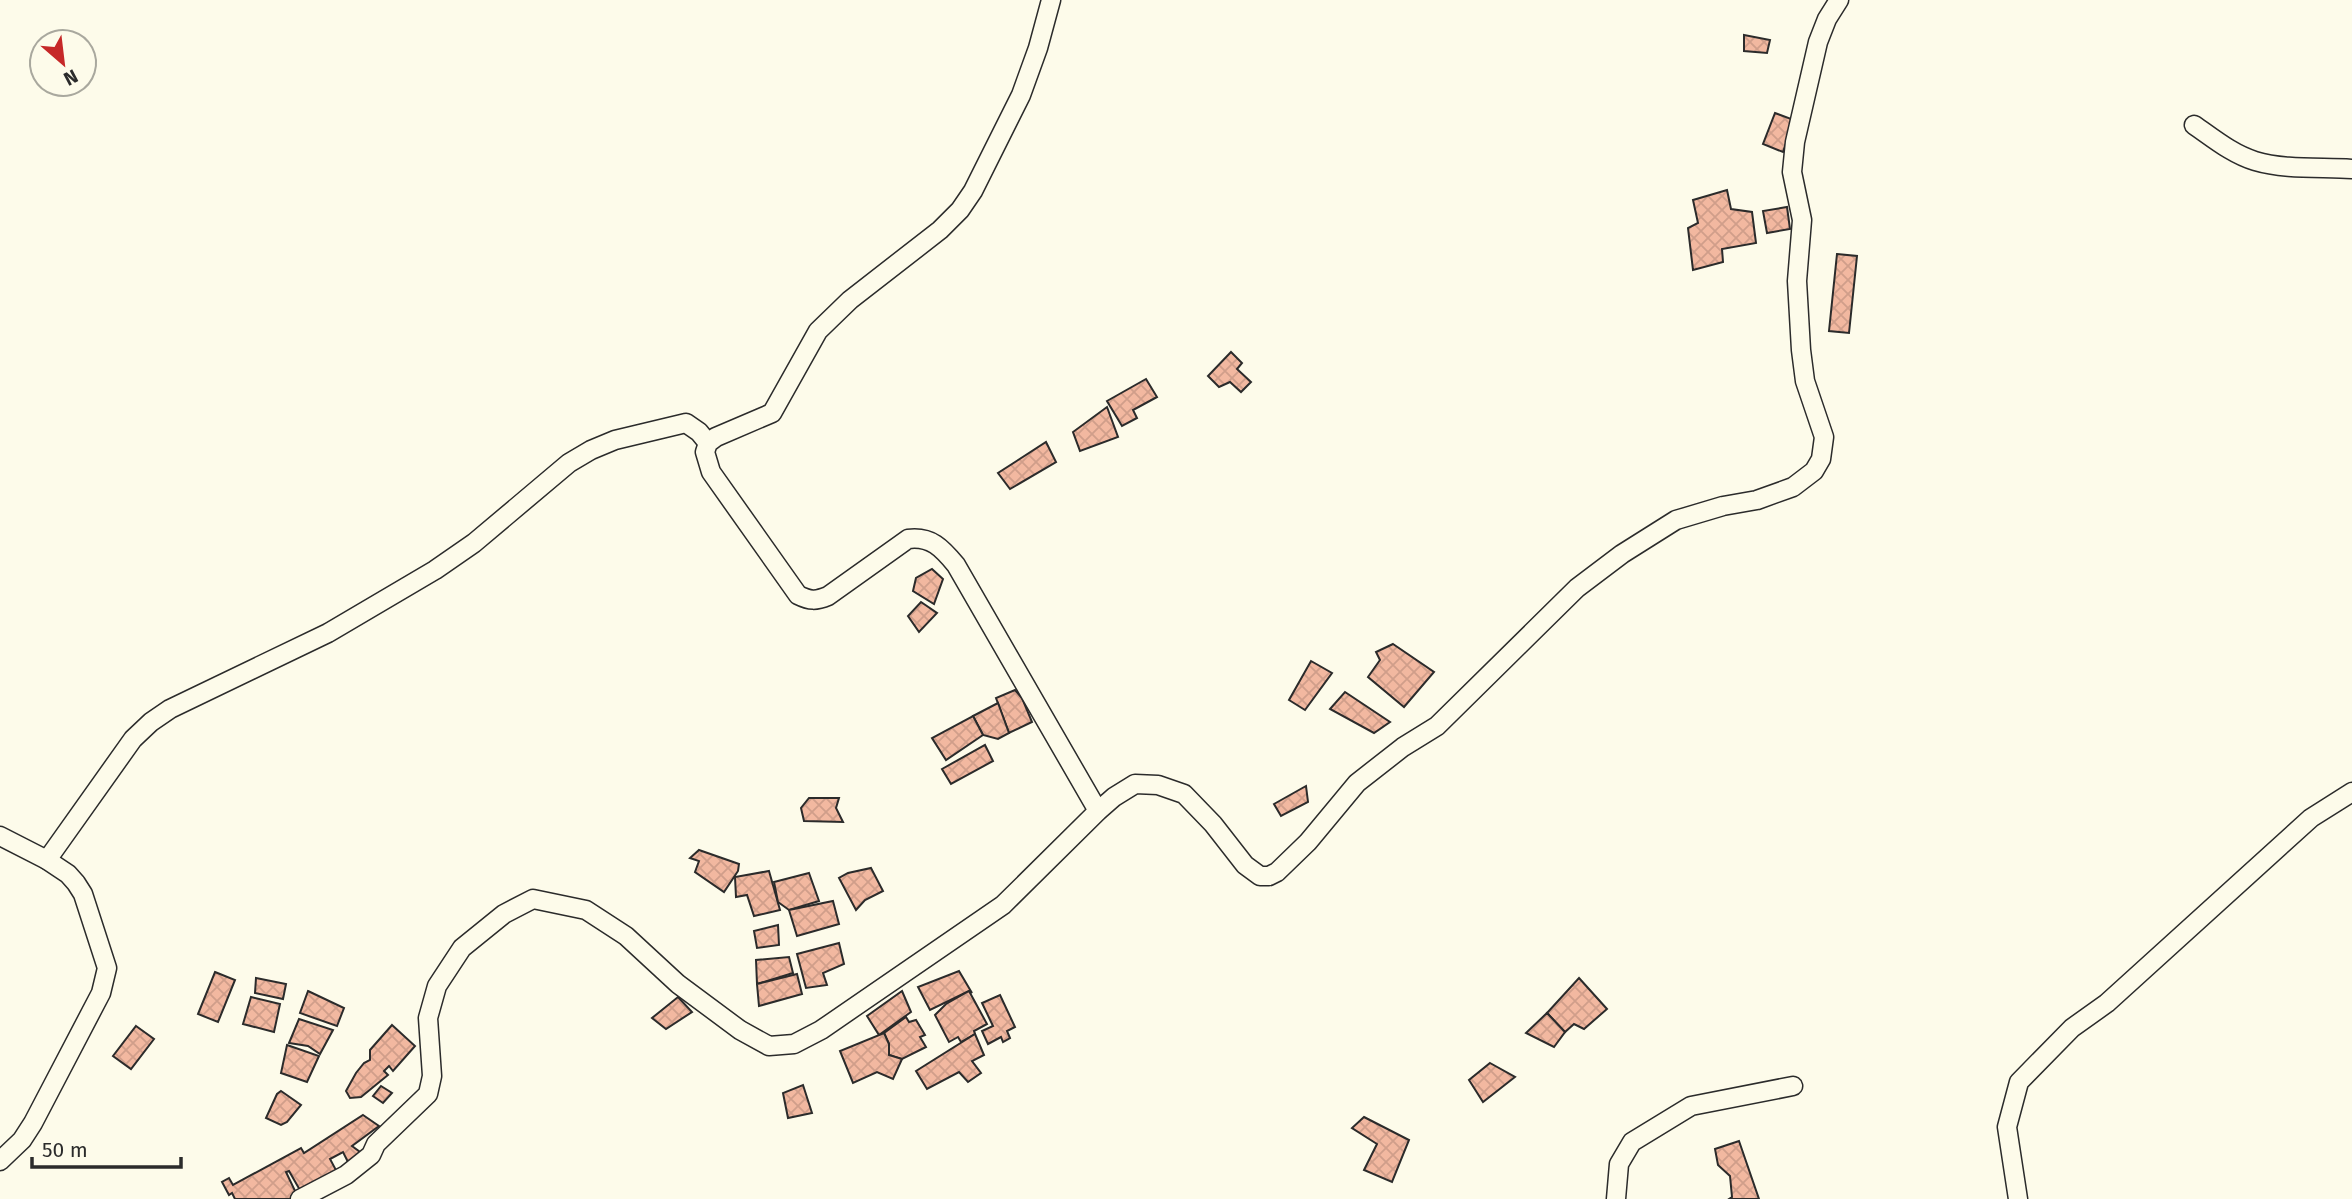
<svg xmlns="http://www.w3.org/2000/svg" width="2352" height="1199" font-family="'Fira Sans',sans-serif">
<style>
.building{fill:url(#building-cross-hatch);stroke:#2b2b2b;stroke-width:2}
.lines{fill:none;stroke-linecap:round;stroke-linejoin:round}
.minor-casing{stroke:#2b2b2b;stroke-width:21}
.minor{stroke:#fdfbea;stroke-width:18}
</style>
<defs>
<pattern id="building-cross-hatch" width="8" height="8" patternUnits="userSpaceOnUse" patternTransform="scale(1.75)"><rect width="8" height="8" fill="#f2b8a0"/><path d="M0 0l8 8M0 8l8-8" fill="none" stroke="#d09e8a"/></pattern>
</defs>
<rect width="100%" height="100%" fill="#fdfbea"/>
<g class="building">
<polygon points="1744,35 1770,40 1767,53 1744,51"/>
<polygon points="1775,113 1794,120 1783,152 1763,144"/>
<polygon points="1727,190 1731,209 1752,212 1756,243 1722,249 1723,262 1693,270 1688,228 1698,223 1693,200"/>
<polygon points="1787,207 1790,229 1767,233 1763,211"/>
<polygon points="1837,254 1857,256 1849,333 1829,331"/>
<polygon points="1231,352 1242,363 1237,369 1251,382 1241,392 1230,382 1219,387 1208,376"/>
<polygon points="1146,379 1157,397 1133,410 1137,418 1122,426 1107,401"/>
<polygon points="1107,407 1118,437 1080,451 1073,432"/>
<polygon points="1046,442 1056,462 1010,489 998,473"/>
<polygon points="932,569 943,579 934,604 913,591 916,578"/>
<polygon points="921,602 937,613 919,632 908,616"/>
<polygon points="1393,644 1434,672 1404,707 1368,677 1380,660 1376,652"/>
<polygon points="1311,661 1332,673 1305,710 1289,700"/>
<polygon points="1015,690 1022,698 1032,722 1009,733 996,698"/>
<polygon points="1345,692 1390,722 1374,733 1330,709"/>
<polygon points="998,703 1009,733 998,739 983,735 973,716"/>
<polygon points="973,716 983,735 946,760 932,738"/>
<polygon points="985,745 993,761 951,784 942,769"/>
<polygon points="1306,786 1308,802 1281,816 1274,804"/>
<polygon points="809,798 839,798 836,808 843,822 804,821 801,808"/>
<polygon points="699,850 739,864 738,871 724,892 695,872 699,861 690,858"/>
<polygon points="871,868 883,891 865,900 856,910 839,878 848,873"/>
<polygon points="769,871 780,910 754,916 747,895 736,897 735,877"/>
<polygon points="809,873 819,901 789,910 778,902 774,882"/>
<polygon points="833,901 839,924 797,936 789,910"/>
<polygon points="778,925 779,945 757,948 754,931"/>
<polygon points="839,943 844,964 823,973 827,985 806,988 797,954"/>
<polygon points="789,957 793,973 757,984 756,960"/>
<polygon points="959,971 972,993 969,991 930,1010 918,987"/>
<polygon points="215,972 235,980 218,1022 198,1014"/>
<polygon points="797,974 802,994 759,1006 757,984"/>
<polygon points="256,978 286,984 283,999 255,993"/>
<polygon points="1579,978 1607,1009 1584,1029 1574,1024 1565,1032 1547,1013"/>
<polygon points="308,991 344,1008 337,1026 300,1013"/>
<polygon points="902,991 911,1012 879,1035 867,1016"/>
<polygon points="969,991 987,1024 974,1031 975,1034 961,1042 958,1037 949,1042 935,1015 946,1004"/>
<polygon points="1000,995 1015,1027 1007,1031 1010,1038 1003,1042 1001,1037 988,1044 982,1031 993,1026 982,1003"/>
<polygon points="251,997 280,1004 274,1032 243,1024"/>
<polygon points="678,997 692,1012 666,1029 652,1018"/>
<polygon points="1547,1013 1565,1032 1554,1047 1526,1033"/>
<polygon points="906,1017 909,1022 916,1020 925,1035 920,1037 926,1047 902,1059 889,1055 889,1044 884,1033"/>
<polygon points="299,1019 333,1030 320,1054 308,1046 289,1043"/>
<polygon points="392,1025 415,1046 393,1071 389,1066 384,1071 388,1075 361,1097 350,1098 346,1091 356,1073 364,1063 370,1060 370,1050"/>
<polygon points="136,1026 154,1039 131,1069 113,1056"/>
<polygon points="884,1033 889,1044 889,1055 902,1059 893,1079 877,1072 853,1083 840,1051"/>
<polygon points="975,1034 984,1055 972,1061 981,1073 968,1082 959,1072 927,1089 916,1071"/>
<polygon points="287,1045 319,1056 307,1082 281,1073"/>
<polygon points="1490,1063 1515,1077 1483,1102 1469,1080"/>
<polygon points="803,1085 812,1113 788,1118 783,1093"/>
<polygon points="381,1086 392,1093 383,1103 373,1096"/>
<polygon points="281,1091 301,1105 287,1122 281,1125 266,1118 277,1094"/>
<polygon points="363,1115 379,1126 352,1146 364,1155 349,1164 343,1152 330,1159 337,1172 301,1192 289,1171 286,1172 297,1195 290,1199 235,1199 232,1193 229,1195 222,1182 229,1178 233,1185 301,1148 304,1153"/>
<polygon points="1364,1117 1409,1140 1392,1182 1364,1170 1377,1144 1352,1128"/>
<polygon points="1739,1141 1759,1199 1729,1199 1732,1197 1730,1176 1718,1165 1715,1149"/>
</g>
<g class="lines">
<g class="minor-casing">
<g id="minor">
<path d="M1051,0L1038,48L1021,95L973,191L960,210L940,230L850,300L818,331L772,413L716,437L708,443L705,452L711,472L798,595C810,601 816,601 828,596L908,539C931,536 942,548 956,565L1098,811"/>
<path d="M2194,125C2213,138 2232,154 2255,161C2285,170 2321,167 2352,169"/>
<polyline points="0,836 47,860 68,874 76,883 83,894 107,968 101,993 33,1123 22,1140 0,1161"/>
<polyline points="47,860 133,739 151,722 170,709 328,633 435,570 474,543 569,463 591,450 615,440 686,423 699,432 708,443"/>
<polyline points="300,1199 346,1175 371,1155 376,1144 428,1094 432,1076 428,1018 437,986 462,948 504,914 533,899 586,910 626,936 678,984 740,1030 769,1046 794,1044 821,1030 1003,905 1098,811 1114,797 1135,784 1158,785 1184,794 1213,824 1245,865 1260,876 1269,876 1277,872 1308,842 1357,783 1403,747 1437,726 1577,588 1622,554 1676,520 1723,506 1757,500 1793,487 1814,471 1821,459 1824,437 1805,381 1801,350 1797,281 1802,220 1792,172 1795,142 1818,42 1827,19 1839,0"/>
<polyline points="1616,1199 1619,1164 1632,1142 1691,1106 1793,1086"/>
<polyline points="2018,1199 2007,1127 2019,1082 2072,1028 2107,1003 2311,818 2352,792"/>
</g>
</g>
<use href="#minor" class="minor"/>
</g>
<g transform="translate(63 63) rotate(152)"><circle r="33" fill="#fdfbea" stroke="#a9a89e" stroke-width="2"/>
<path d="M0-5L12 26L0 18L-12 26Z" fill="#c62828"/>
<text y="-10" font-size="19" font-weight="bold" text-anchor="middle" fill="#2b2b2b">N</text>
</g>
<path d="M32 1157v10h149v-10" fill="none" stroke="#2b2b2b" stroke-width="3.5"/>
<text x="42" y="1157" font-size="21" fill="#2b2b2b" stroke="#fdfbea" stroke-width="5" paint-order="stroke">50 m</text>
</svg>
